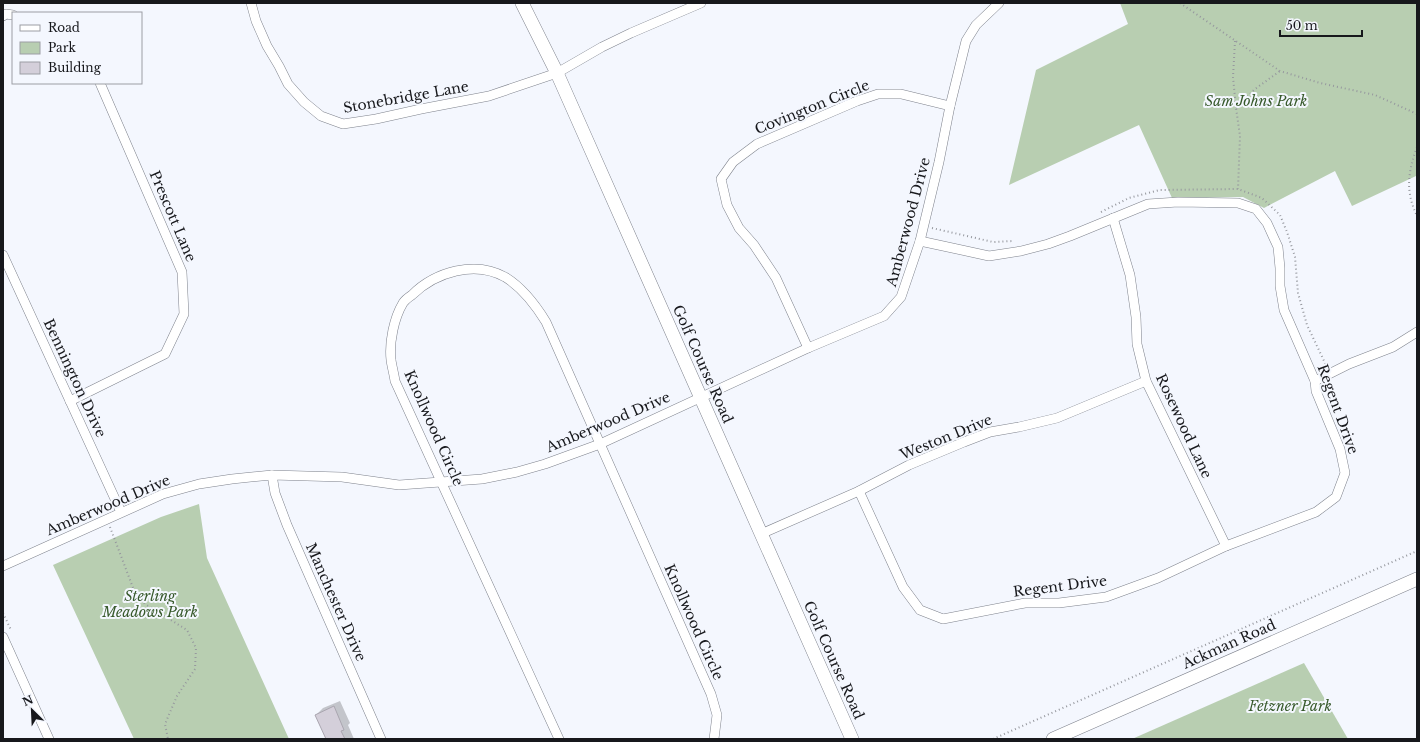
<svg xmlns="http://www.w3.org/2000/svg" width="1420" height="742" font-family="'Libre Baskerville',serif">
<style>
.green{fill:#b8ceb1}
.shadow{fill:#0003}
.building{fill:#d4cfda;stroke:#aaa6b0}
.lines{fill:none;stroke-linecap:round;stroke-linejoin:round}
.street-casing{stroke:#7e828c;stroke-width:10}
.secondary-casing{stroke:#7e828c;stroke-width:14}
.path{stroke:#96989e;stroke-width:2;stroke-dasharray:1 3;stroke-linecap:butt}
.street{stroke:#fff;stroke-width:9}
.secondary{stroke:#fff;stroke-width:13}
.labels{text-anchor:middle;stroke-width:4;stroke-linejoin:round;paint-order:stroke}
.street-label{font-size:14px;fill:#17181c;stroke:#f4f7fe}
.park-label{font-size:14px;font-style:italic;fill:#37592b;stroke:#f4f7fe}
</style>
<rect width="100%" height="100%" fill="#f4f7fe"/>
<g class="green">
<polygon points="1120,3 1417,3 1416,176 1352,206 1335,171 1264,208 1243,197 1172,198 1139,125 1009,185 1036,70 1128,24"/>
<polygon points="199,504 207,558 289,739 134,739 53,565 161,517"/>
<polygon points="1304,663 1348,739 1132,739"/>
</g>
<polygon class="shadow" points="340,701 350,723 348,725 354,739 327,739 316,715 323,708"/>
<polygon class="building" points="334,706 344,730 341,731 345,739 326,739 315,715"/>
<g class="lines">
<g class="street-casing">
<g id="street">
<polyline points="251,3 256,21 267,46 279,66 288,84 304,102 321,116 343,124 376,119 421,109 489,96 557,73 602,47 631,33 701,3"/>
<polyline points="3,16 6,14 13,15"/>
<polyline points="1113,218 1130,275 1136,317 1137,344 1146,381 1226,546"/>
<polyline points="3,255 121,512"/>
<polyline points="808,348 776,278 754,245 739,228 727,205 721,179 733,162 757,144 857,101 878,94 901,94 950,106"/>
<polyline points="1315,381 1349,364 1393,347 1417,332"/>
<polyline points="70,401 165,354 184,314 182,272 100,83"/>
<polyline points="272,475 275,493 287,525 381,739"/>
<polyline points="859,491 903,587 920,610 943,619 1025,603 1059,603 1106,597 1158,578 1226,546 1316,512 1336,497 1345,473 1340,449 1316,391 1315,381 1284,310 1280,286 1280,268 1278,247 1267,223 1256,209 1238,203 1178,202 1148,204 1070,236 1048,244 1021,251 989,256 920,241"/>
<polyline points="761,534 859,491 909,465 964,442 990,432 1019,427 1057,418 1146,381"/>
<polyline points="3,566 163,494 199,484 232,479 272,475 342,477 399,485 482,479 517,472 545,464 600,444 808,348 884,316 901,297 920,241 939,162 950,106 966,41 976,25 999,3"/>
<polyline points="3,637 49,739"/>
<path d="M559,739L395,381C394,374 392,367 391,360C389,342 394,318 403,303C405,300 409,297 412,295C435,272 475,260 505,277C523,288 535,304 546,322L711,694L717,715L714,739"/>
</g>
</g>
<g class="secondary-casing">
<g id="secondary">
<polyline points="522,3 557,73 852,739"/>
<polyline points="1053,739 1417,579"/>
</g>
</g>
<g class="path">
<polyline points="1180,3 1280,71 1320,83 1375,95 1417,114"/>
<polyline points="1235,41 1233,77 1236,108 1240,136 1238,189"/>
<polyline points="1236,108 1255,89 1280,71"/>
<path d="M1417,147C1408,172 1405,191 1417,216"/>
<polyline points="1101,212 1129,198 1160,190 1238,189 1262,198 1280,215 1287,232 1295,257 1298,293 1307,325 1326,365"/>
<polyline points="932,228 993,242 1013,241"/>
<polyline points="110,527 135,593 145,604 187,630 196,648 195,669 177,696 165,724 168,739"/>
<polyline points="3,613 11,630"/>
<polyline points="993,739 1417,551"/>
</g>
<use href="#street" class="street"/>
<use href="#secondary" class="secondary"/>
</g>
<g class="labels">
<g class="street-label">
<text transform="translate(406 97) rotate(-10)" y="5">Stonebridge Lane</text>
<text transform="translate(812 107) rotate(-22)" y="5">Covington Circle</text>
<text transform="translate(173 216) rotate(67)" y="5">Prescott Lane</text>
<text transform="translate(908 222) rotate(-75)" y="5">Amberwood Drive</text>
<text transform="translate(703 364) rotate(66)" y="5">Golf Course Road</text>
<text transform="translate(75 378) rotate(65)" y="5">Bennington Drive</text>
<text transform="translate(1338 409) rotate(70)" y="5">Regent Drive</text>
<text transform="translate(608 422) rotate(-23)" y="5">Amberwood Drive</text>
<text transform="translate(1184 426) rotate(65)" y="5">Rosewood Lane</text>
<text transform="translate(434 428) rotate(66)" y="5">Knollwood Circle</text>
<text transform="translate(946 437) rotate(-22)" y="5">Weston Drive</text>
<text transform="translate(108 505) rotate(-23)" y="5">Amberwood Drive</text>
<text transform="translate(1060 586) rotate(-7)" y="5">Regent Drive</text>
<text transform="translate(336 602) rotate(66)" y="5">Manchester Drive</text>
<text transform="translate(694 622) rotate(66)" y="5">Knollwood Circle</text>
<text transform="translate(1229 644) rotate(-24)" y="5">Ackman Road</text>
<text transform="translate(834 660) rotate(66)" y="5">Golf Course Road</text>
</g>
<g class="park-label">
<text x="1256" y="106">Sam Johns Park</text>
<text x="150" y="601">Sterling<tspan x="150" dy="16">Meadows Park</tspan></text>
<text x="1290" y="711">Fetzner Park</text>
</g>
</g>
<rect width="1420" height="742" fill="none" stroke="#17181c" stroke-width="8"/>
<rect x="12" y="12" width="130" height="72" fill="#f4f7fe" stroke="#9c9ea4"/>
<rect x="20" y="25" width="20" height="6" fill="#ffffff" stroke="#9c9ea4"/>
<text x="48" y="32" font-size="12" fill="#17181c">Road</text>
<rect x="20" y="42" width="20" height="12" fill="#b8ceb1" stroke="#9c9ea4"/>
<text x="48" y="52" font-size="12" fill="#17181c">Park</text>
<rect x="20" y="62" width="20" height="12" fill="#d4cfda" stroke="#9c9ea4"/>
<text x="48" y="72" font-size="12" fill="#17181c">Building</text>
<g transform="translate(32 710) rotate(336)" stroke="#f4f7fe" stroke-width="3" paint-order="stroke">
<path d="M0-3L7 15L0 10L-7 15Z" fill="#17181c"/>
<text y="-6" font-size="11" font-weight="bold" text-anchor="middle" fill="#17181c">N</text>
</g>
<path d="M1280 30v6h82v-6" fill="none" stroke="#17181c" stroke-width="2"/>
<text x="1286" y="30" font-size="12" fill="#17181c" stroke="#f4f7fe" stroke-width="3" paint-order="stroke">50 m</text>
</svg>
